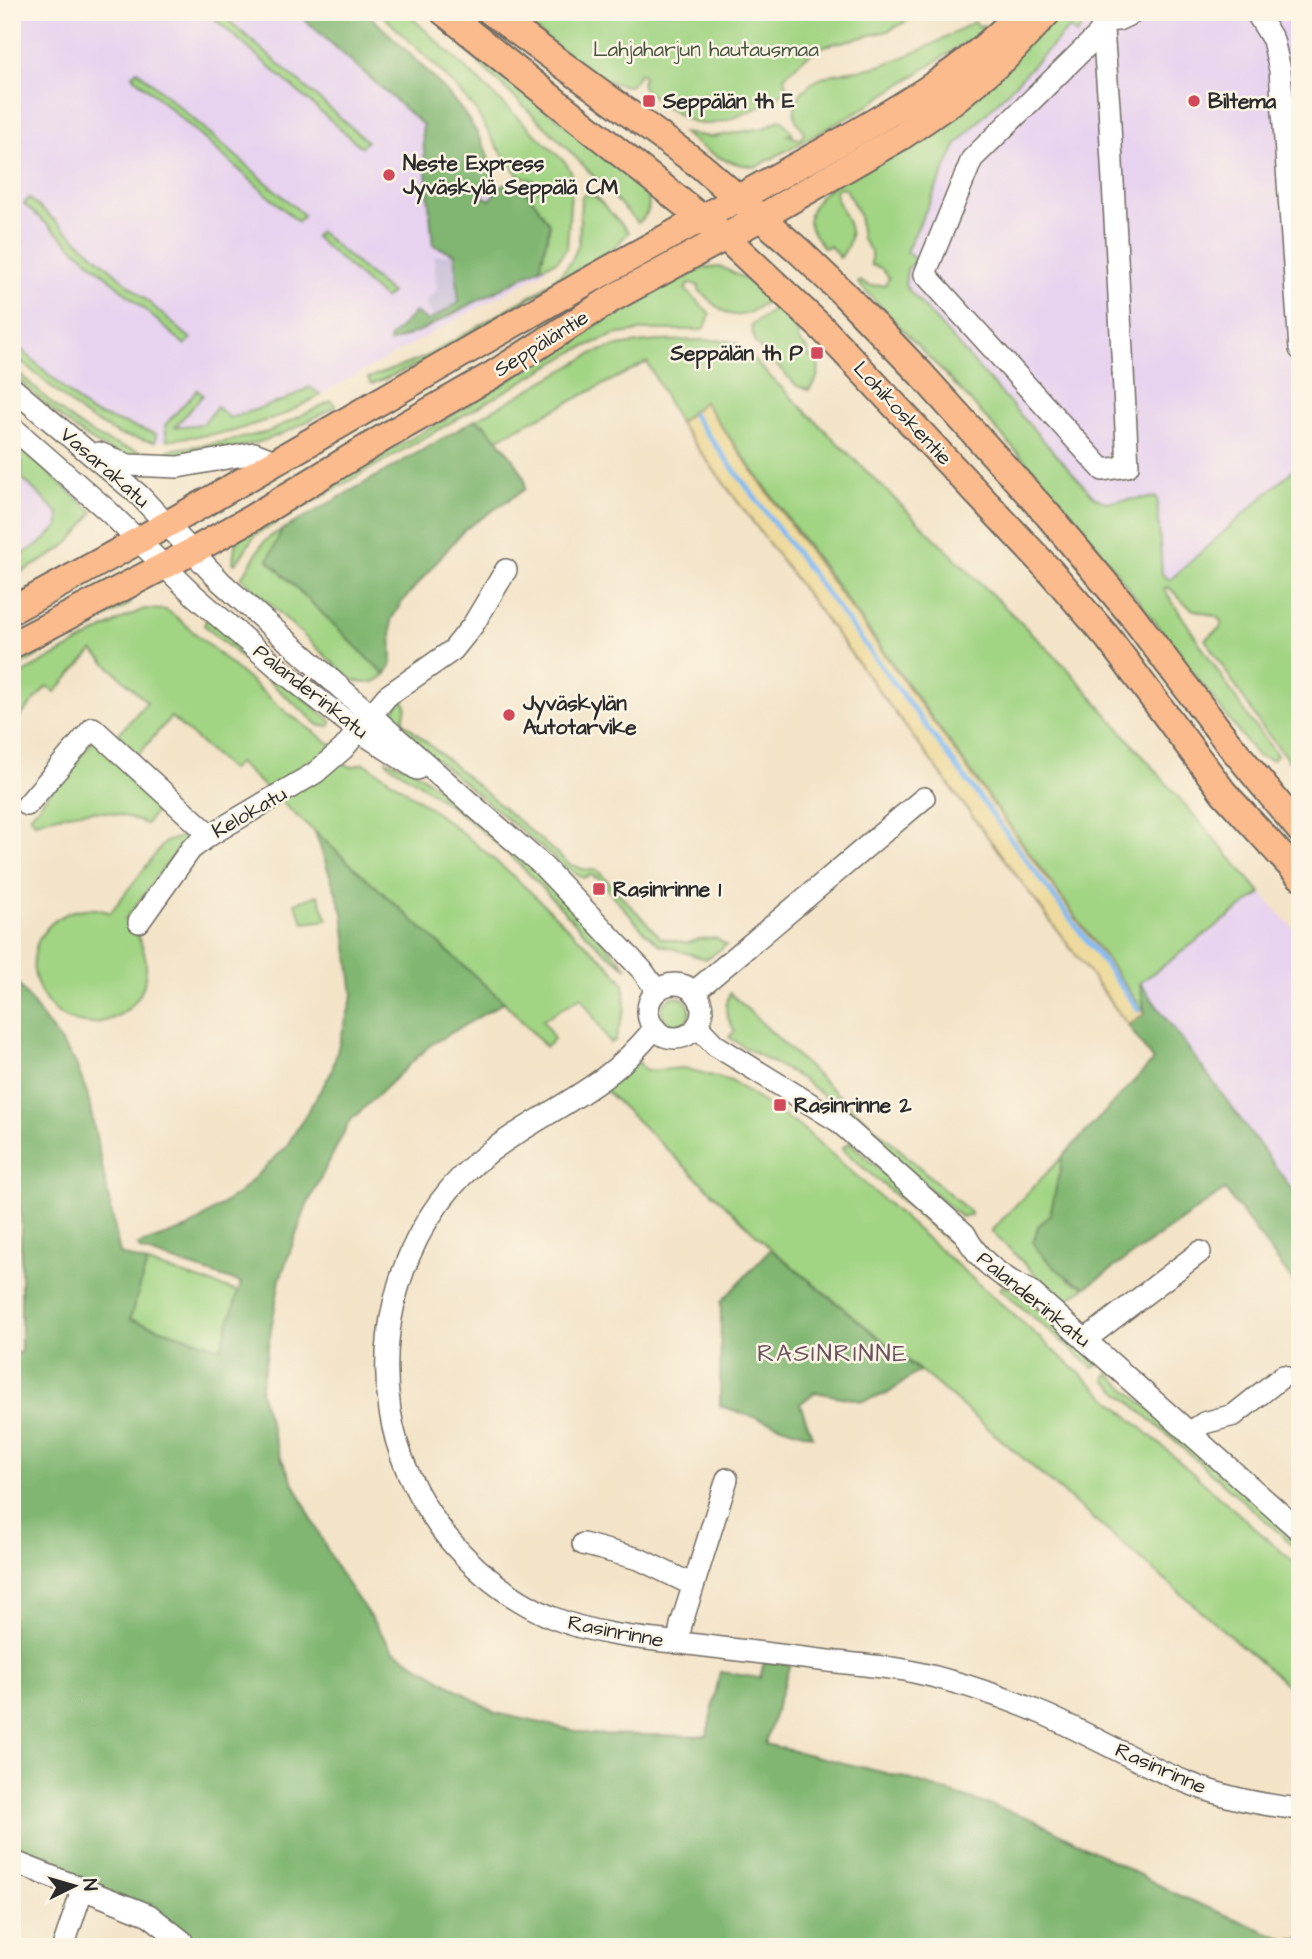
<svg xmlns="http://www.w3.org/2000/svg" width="1312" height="1959" font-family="'Architects Daughter',sans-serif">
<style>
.built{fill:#e7d2ef}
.industrial{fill:#c8bfd8}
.green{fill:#a1d483;stroke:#668057;stroke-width:2}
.forest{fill:#80b671;stroke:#56704e;stroke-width:2}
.sand{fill:#eeda9e;stroke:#8c8264;stroke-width:2}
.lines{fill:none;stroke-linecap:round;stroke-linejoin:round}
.stream{stroke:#82bbf3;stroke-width:5}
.minor-casing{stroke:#716b62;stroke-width:24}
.major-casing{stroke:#716b62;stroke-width:30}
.minor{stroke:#fff;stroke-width:21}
.major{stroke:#fbbb8d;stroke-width:26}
.poi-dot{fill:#d1495b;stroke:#fcf5e5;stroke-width:2.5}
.labels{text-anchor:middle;stroke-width:5;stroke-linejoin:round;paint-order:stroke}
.park-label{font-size:21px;fill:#485541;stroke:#fcf5e5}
.poi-label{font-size:21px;font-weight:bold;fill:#2b2b2b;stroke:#fcf5e5;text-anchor:start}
.street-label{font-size:21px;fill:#2b2b2b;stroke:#fcf5e5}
.quarter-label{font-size:24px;letter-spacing:2px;fill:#6a535f;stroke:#fcf5e5}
</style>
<rect width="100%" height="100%" fill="#fcf5e5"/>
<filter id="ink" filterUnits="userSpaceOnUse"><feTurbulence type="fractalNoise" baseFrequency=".0143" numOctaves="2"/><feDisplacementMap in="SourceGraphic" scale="14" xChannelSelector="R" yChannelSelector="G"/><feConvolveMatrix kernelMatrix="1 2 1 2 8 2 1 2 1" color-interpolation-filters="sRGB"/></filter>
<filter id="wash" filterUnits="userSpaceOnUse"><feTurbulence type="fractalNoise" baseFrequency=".00686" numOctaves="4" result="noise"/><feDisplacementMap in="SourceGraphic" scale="28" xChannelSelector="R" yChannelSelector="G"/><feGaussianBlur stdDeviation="1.57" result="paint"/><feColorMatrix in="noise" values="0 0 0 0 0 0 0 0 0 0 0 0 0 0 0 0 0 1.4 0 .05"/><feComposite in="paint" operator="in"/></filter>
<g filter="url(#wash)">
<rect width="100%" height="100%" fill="#f3e3c7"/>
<g class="built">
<polygon points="12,12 296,12 424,126 560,253 543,272 285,414 231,432 155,442 85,416 12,353"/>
<polygon points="1081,12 1300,12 1300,464 1170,580 1162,575 1105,502 1094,497 905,286 906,252 957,144 1069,28"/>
<polygon points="12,430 85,493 83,520 12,567"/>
<polygon points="1261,893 1300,936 1300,1200 1140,984"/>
</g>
<polygon class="industrial" points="455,254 459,303 434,318 425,303 437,290 434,256"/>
<g class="green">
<polygon points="207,12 219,12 367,141 361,147"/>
<polygon points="379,12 406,12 566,163 572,174 567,248 557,261 540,268 550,225 522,186 538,190 535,181 518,175 496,145 474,108 441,71"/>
<path d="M515,12H924L888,31L824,46L803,59L784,77L788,90C767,103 718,132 693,122C674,115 659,100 643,89L642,83L644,76L640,73L630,86C599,87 540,32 515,12Z"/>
<path d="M1063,14L1070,15L1082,25L1077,35L1069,28L957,144L906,252L916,260L907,269L905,286L1094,497L1105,502L1157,497L1162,574L1170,580L1300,464V775L1260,724L1205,639L1220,628L1223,622L1217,617L1192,609L1184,603L1169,587L1164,589L1250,720L1277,755L1273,760L1257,756L1062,501L964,394L858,283L860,281L870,286L885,285L889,278L881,268L871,265V251L862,239L859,215L846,189L839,187L835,192C839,215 864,229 840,258L830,246L824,248C806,226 803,217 822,194L1055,16Z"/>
<path d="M975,21L978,26L984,25L980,33L858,112L756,167C723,163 708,153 683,133L711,137L764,128L781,119L793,134L788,135L798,139L802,138L804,132C803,129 800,126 798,123C791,113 796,97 805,89C825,69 856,73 882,65C914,54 946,39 975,21Z"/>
<path d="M468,44L646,192C651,206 650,213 638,223L559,140L463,48Z"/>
<polygon points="137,70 304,215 298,222 132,75"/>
<polygon points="587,194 594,195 629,232 613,249 424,362 372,384 368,378 423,358 539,291 561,274 572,260 579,243 581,200 583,195"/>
<polygon points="29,198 191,339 185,345 24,204"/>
<polygon points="319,231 391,293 385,299 315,237"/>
<path d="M721,267L754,283L768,294L798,334V340L809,351L807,354L813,360L816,358C822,367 817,383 809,390L797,386L755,343L751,326L774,309L772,304C764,302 763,304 757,308C732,326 717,307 699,290V286L690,283L685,289L710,314L706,326L701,330H645L614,335L577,350L255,535C247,545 244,555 235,564L233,563L235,545L246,532L451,416L628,306L703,268Z"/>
<path d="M725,340L736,343L1067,668L1261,893L1140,983L1145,1013L704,402L679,423L647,362L497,439L483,423L475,420L594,353C636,338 680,341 725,340Z"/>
<polygon points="12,341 90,412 156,434 155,442 120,435 85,416 12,353"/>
<path d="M12,367C58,407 90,448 155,453V457C147,457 140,458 133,457C91,452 43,401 12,374Z"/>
<polygon points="310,387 321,395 285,414 231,432 167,440 165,425 197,390 203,395 175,427 203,424 217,407 230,418 285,400"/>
<path d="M331,401L336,406C312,419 288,433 262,441C232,451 198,452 166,456L169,450L223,442L268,432Z"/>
<path d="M12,441L93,512C69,551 51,556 12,577V561L45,540L59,525V514L22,478V462L12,454Z"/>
<path d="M282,530L268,560L385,675C374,686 362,684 349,678L241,577C244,573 249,568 251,563C261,545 262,540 282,530Z"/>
<polygon points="128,598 131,602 130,604 12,670 12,662"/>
<path d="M144,609L166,610L175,616L286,712L332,745L325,754L351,767L364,763C441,811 507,867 571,931C588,947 611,964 624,984L625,1008L615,1041L610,1043L581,997L543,1020L554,1039L546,1047L504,1002L238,763L231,770L171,717L136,757L115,738L147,702L93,651L55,692L47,686L12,726V679L120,620Z"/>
<polygon points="207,618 331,721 331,724 329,726 320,726 204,625"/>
<path d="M403,699L406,706L403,722L569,864L586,870H597L661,938L688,943L699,939L716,938L726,945L710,957L705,959L659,944L644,931L598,879L591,875L583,878L562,865L395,725C392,713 394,708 403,699Z"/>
<path d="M96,737L165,800L146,824C102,805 80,810 35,822L30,816Z"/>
<path d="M386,760L412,769L489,826L532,864L627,968C587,942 557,901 523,868C483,829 436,793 388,764Z"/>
<path d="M183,836L187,837L125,920C155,949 155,1000 113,1018C47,1047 0,949 64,915C78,908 96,906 110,913L165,842Z"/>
<polygon points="318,895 328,920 304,923 295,903"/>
<path d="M730,993L835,1092L971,1213V1215L961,1217C909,1171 859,1121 803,1080C779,1064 752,1054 729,1037L735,1031C726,1017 723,1009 730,993Z"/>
<circle cx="676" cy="1011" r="14"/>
<polygon points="639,1062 645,1071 684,1068 731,1081 802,1128 1300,1568 1300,1696 934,1382 771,1249 603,1088"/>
<polygon points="849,1142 960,1241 969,1254 966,1257 842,1149"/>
<polygon points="1063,1156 1055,1202 1050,1216 1038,1226 1068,1280 1086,1287 1064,1302 991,1231"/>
<polygon points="147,1263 239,1292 221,1348 129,1319"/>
<polygon points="1004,1285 1025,1298 1099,1365 1093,1368 1000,1289"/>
<polygon points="1108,1373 1300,1540 1300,1551 1105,1380"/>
</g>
<g class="forest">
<path d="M296,12H366C401,47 494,124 491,177C491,183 485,191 482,196L490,200C493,196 496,189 500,186C521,172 540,211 550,225L540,268L424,329L390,343L389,339L415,312L428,321L459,303L455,254L433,245L422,129L424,126Z"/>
<path d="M475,420C488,424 519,464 524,478C525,480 525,486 525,489L464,530L402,602L391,620L392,664L385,675L268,560L282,530Z"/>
<polygon points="315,832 504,1002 429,1046 349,1122 307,1205 280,1279 260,1392 280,1456 337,1569 393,1650 496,1713 590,1734 707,1736 720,1672 760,1678 764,1662 790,1664 765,1744 902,1777 1030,1818 1180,1896 1286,1940 1300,1939 1300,1947 192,1947 12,1856 12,1355 21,1352 21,1218 12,1162 12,975 75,1062 87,1093 120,1254 147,1263 130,1319 221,1348 241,1283 140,1250 138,1245 188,1228 240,1192 286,1147 331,1073 353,995 343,913"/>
<path d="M1140,983L1300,1200V1291L1225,1190L1086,1287C1063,1277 1049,1264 1033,1244L1038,1226L1050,1215L1063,1156L1153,1061L1128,1025L1145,1013Z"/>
<polygon points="771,1249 919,1371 887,1394 862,1401 815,1392 800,1404 812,1436 720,1406 721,1302"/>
</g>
<polygon class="sand" points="704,402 806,547 1145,1013 1128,1025 679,423"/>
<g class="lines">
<polyline class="stream" points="693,415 1139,1010"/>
</g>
</g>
<g filter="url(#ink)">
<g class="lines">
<g class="minor-casing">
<g id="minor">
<polyline points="1097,12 1103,30 1109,106 1128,466 1103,470 925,274 972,159 1103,30"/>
<polyline points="1256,12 1273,40 1280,70 1300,349"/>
<polyline points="1101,21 1118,20 1135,12"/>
<polyline points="12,388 139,495 221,582 469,802 541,864 642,970 657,991"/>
<polyline points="12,427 109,512 195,596 283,672 359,731 417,769"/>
<polyline points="99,453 128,465 178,467 254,453 277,462"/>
<polyline points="27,805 93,728 210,835"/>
<polyline points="139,922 191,849 210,835 315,773 343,749 387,696 453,650 473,625 506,570"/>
<circle cx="675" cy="1011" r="27"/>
<polyline points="694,992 924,798"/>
<path d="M697,1026L715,1045L838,1121L965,1234C978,1261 1002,1278 1030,1291L1300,1531"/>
<path d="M655,1028C640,1046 624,1063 605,1077C546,1121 485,1140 439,1203C396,1262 379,1339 390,1411C397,1457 418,1500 447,1537C475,1571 511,1599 551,1617C592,1634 637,1638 681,1643C730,1649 779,1655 828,1661C853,1664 880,1666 905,1670C954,1680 1000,1695 1046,1715C1093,1736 1138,1763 1186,1782C1222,1797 1262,1805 1300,1809"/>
<polyline points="1085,1340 1200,1252"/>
<polyline points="1189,1433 1204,1423 1234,1415 1283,1376"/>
<polyline points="583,1544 639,1559 693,1585"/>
<polyline points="678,1643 681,1625 727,1479"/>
<polyline points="12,1861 149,1915 182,1941 185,1947"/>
<polyline points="63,1947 83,1888"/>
</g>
</g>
<g class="major-casing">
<g id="major">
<polyline points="444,12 724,236 824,330 1051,572 1108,638 1224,793 1300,876"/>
<polyline points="491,12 701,166 798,250 843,293 921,374 1048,515 1131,614 1226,740 1300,830"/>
<path d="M12,610C210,504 401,387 597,276C672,234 749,193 824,151C893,112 966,71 1021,12"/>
<polyline points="12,645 193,551 252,518 388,435 494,374 613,298 760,218 902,136 953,101 1004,59 1048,12"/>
</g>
</g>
<use href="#minor" class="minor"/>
<use href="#major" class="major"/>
</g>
</g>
<g class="poi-dot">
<rect x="642" y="94" width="14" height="14" rx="3.5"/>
<circle cx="1194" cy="101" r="7"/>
<circle cx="389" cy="175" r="7"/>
<rect x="810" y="346" width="14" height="14" rx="3.5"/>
<circle cx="509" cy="715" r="7"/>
<rect x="592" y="882" width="14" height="14" rx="3.5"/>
<rect x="773" y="1098" width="14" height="14" rx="3.5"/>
</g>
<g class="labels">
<g class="park-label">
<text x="706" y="56">Lahjaharjun hautausmaa</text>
</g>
<g class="poi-label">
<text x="663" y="108">Seppälän th E</text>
<text x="1208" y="108">Biltema</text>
<text x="403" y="170">Neste Express<tspan x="403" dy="24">Jyväskylä Seppälä CM</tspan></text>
<text x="803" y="360" text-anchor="end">Seppälän th P</text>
<text x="523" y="710">Jyväskylän<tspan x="523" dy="24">Autotarvike</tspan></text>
<text x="613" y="896">Rasinrinne 1</text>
<text x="794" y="1112">Rasinrinne 2</text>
</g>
<g class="street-label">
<text transform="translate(541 343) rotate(-32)" y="7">Seppäläntie</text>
<text transform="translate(903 413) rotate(47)" y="7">Lohikoskentie</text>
<text transform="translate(105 467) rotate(41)" y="7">Vasarakatu</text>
<text transform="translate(311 691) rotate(38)" y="7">Palanderinkatu</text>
<text transform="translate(249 812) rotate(-30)" y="7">Kelokatu</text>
<text transform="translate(1034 1299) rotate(39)" y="7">Palanderinkatu</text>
<text transform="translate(616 1631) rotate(11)" y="7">Rasinrinne</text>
<text transform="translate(1161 1768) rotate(24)" y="7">Rasinrinne</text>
</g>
<g class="quarter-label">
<text x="833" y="1361">RASINRINNE</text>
</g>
</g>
<rect width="1312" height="1959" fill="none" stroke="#fcf5e5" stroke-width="42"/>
<g transform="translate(74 1886) rotate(85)" stroke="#fcf5e5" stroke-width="5" paint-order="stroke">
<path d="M0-5L12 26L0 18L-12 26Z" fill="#2b2b2b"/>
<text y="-10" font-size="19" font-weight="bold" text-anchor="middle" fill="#2b2b2b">N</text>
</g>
</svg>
